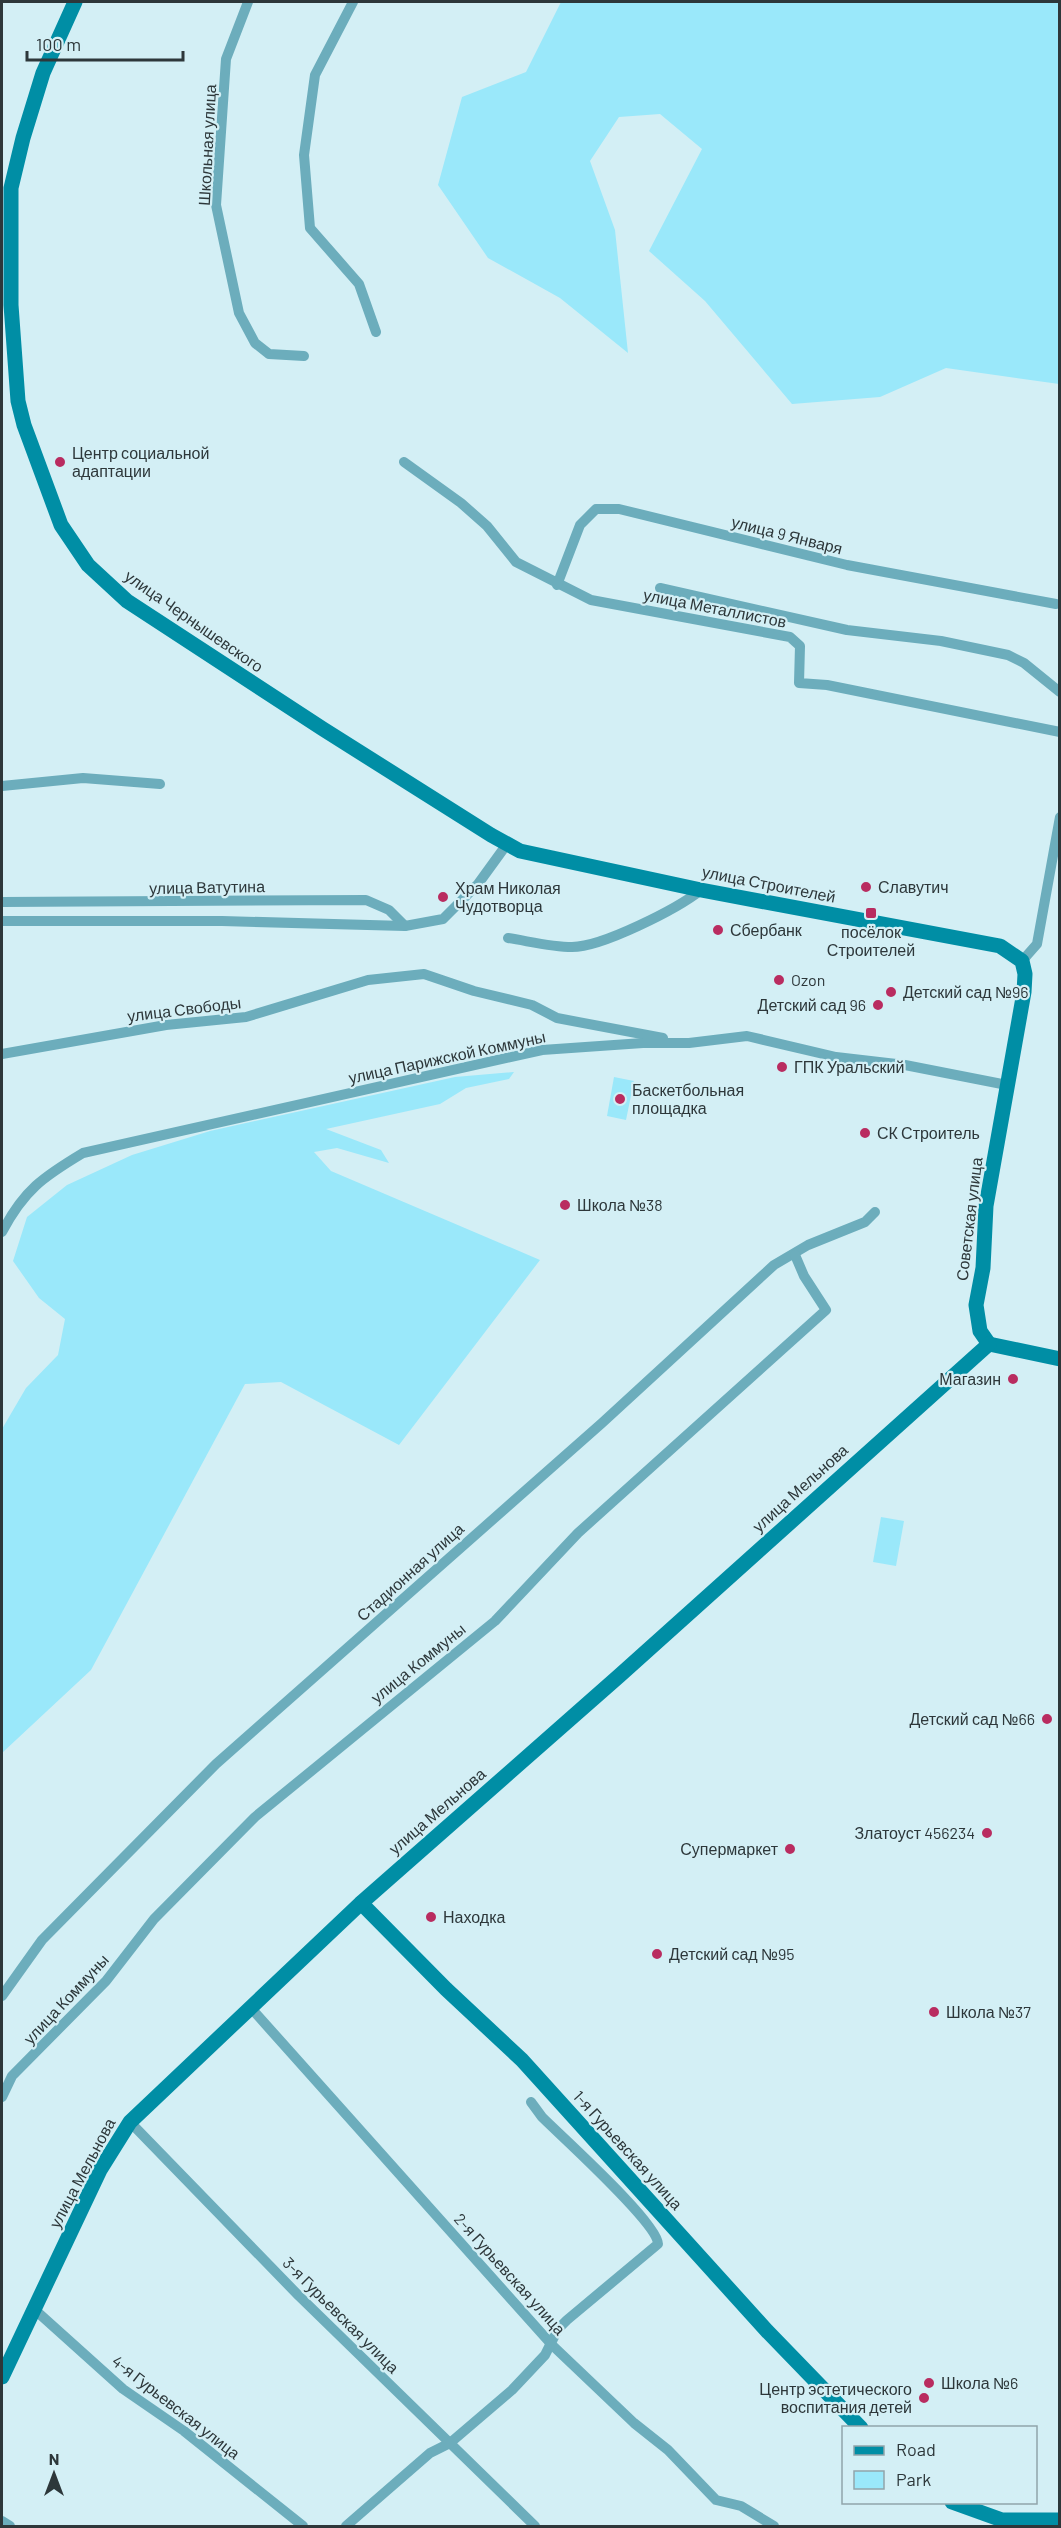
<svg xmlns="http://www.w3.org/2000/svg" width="1061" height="2528" font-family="Barlow,sans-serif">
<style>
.green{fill:#9ae8fa}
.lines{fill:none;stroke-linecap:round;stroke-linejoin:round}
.minor{stroke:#6cadbc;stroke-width:10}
.secondary{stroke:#008ea5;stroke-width:15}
.poi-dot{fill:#b92c60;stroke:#d3eff5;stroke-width:2}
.labels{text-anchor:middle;stroke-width:4.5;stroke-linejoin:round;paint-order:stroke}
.street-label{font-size:16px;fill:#2d373a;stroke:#d3eff5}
.poi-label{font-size:16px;fill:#2d373a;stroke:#d3eff5;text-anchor:start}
</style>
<rect width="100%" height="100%" fill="#d3eff5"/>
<g class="green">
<polygon points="561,2 1059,2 1059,384 946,368 880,397 792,404 705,301 649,251 702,149 660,114 619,117 590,161 615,230 628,353 560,298 488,258 438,185 462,97 526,72"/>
<polygon points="514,1072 509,1079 466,1088 440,1104 326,1129 381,1150 389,1163 337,1148 314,1152 331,1171 540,1260 399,1445 281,1382 245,1384 91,1670 2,1753 2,1429 26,1388 58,1355 65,1319 39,1298 13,1261 27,1217 67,1185 132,1155 210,1131 455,1077"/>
<polygon points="614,1077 634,1081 626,1120 607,1116"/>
<polygon points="881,1517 904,1521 896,1566 873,1562"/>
</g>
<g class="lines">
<g class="minor">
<polyline points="248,2 226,59 216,205 239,313 255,343 269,354 304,356"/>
<polyline points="353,2 315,75 304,155 310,228 359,284 376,332"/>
<polyline points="404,462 461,503 487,526 516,562 591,600 790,637 800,646 799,683 827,685 1060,732"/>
<polyline points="557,585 580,525 596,509 619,509 847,565 1056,604"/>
<polyline points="660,588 847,630 941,641 1008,655 1024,663 1060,692"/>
<polyline points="2,786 83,778 160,784"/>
<polyline points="2,902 366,900 389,910 405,926"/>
<polyline points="2,921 222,921 405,926 443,919 478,884 507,844"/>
<path d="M508,938C528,941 551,947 572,947C602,947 677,909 701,890"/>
<polyline points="1022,961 1037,944 1060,817"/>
<polyline points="2,1054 166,1025 246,1017 368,980 424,974 474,991 532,1005 557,1018 663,1038"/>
<path d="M2,1232C24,1190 43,1177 83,1153L542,1050L643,1043H689L747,1036L836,1057L905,1065L1007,1085"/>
<polyline points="2,1996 42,1940 216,1764 602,1423 774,1265 808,1245 865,1222 875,1212"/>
<polyline points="251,2008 552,2345 634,2423 668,2450 716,2500 741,2506 774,2526"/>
<polyline points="2,2097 12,2076 106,1981 154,1919 255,1817 495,1621 578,1533 826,1310 804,1276 795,1255"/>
<polyline points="130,2122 299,2296 535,2526"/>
<polyline points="34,2309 123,2389 184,2431 303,2526"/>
<polyline points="2,2521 10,2526"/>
<path d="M346,2526L430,2453L450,2443L512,2390L545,2355L558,2329L567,2320L658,2244C658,2223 562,2137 542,2117L531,2102"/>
</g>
<g class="secondary">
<polyline points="75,2 43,73 23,138 11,188 11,305 18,401 24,425 61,525 88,565 127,601 323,729 491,835 520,851 701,890 1000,946 1022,961 1025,974 1024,992 986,1206 983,1268 976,1305 980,1331 989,1344"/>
<polyline points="989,1344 1060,1359"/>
<polyline points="361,1903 446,1989 522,2060 767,2331 861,2428"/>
<polyline points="2,2377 100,2170 130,2122 361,1903 619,1676 989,1344"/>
<polyline points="952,2502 1002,2520 1060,2520"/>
</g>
</g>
<g class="poi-dot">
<circle cx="60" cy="462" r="6"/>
<circle cx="866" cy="887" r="6"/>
<circle cx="443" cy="897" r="6"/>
<rect x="865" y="907" width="12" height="12" rx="3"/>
<circle cx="718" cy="930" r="6"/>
<circle cx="779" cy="980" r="6"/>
<circle cx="891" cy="992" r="6"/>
<circle cx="878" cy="1005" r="6"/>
<circle cx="782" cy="1067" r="6"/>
<circle cx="620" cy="1099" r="6"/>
<circle cx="865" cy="1133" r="6"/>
<circle cx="565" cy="1205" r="6"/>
<circle cx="1013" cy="1379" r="6"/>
<circle cx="1047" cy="1719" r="6"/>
<circle cx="987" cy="1833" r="6"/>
<circle cx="790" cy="1849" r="6"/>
<circle cx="431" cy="1917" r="6"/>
<circle cx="657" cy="1954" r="6"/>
<circle cx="934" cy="2012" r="6"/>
<circle cx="929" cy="2383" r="6"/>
<circle cx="924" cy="2398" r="6"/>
</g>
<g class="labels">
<g class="street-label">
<text transform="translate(207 145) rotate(-87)" y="6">Школьная улица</text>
<text transform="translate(787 535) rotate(14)" y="6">улица 9 Января</text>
<text transform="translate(715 608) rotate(11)" y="6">улица Металлистов</text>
<text transform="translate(194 621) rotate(35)" y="6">улица Чернышевского</text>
<text transform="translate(769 884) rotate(11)" y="6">улица Строителей</text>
<text transform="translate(207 887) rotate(-1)" y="6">улица Ватутина</text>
<text transform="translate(184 1009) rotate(-7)" y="6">улица Свободы</text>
<text transform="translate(447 1057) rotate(-12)" y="6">улица Парижской Коммуны</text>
<text transform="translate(969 1219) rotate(-83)" y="6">Советская улица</text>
<text transform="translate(800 1488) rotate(-42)" y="6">улица Мельнова</text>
<text transform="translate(410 1572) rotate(-42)" y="6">Стадионная улица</text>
<text transform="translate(418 1663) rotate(-39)" y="6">улица Коммуны</text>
<text transform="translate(437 1811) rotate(-41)" y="6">улица Мельнова</text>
<text transform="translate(66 1999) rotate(-47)" y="6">улица Коммуны</text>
<text transform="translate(628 2150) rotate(48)" y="6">1-я Гурьевская улица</text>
<text transform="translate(82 2173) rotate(-62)" y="6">улица Мельнова</text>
<text transform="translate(510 2274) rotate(48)" y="6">2-я Гурьевская улица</text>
<text transform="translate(341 2315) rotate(45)" y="6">3-я Гурьевская улица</text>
<text transform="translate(176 2407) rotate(38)" y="6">4-я Гурьевская улица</text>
</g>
<g class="poi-label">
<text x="72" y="459">Центр социальной<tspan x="72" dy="18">адаптации</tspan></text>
<text x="878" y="893">Славутич</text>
<text x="455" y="894">Храм Николая<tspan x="455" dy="18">Чудотворца</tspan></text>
<text x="730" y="936">Сбербанк</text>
<text x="871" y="938" text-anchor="middle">посёлок<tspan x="871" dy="18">Строителей</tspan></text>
<text x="791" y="986">Ozon</text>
<text x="903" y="998">Детский сад №96</text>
<text x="866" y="1011" text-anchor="end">Детский сад 96</text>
<text x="794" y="1073">ГПК Уральский</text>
<text x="632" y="1096">Баскетбольная<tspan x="632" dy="18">площадка</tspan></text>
<text x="877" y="1139">СК Строитель</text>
<text x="577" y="1211">Школа №38</text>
<text x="1001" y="1385" text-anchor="end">Магазин</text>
<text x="1035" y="1725" text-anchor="end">Детский сад №66</text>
<text x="975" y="1839" text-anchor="end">Златоуст 456234</text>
<text x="778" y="1855" text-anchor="end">Супермаркет</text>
<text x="443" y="1923">Находка</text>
<text x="669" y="1960">Детский сад №95</text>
<text x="946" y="2018">Школа №37</text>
<text x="941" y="2389">Школа №6</text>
<text x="912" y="2395" text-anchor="end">Центр эстетического<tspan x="912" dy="18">воспитания детей</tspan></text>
</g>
</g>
<rect width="1061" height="2528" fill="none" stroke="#2d373a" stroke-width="6"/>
<rect x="842" y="2426" width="195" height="78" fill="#d3eff5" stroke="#91a5aa" stroke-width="1.5"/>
<rect x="854" y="2446" width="30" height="9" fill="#008ea5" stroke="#91a5aa" stroke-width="1.5"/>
<text x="896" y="2456" font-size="18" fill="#2d373a">Road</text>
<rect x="854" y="2471" width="30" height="18" fill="#9ae8fa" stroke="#91a5aa" stroke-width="1.5"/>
<text x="896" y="2486" font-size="18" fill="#2d373a">Park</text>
<g transform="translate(54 2474)" stroke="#d3eff5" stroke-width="4.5" paint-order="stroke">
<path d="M0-4.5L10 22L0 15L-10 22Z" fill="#2d373a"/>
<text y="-9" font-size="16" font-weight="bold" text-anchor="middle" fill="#2d373a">N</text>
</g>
<path d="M27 51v9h156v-9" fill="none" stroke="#2d373a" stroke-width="3"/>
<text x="36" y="51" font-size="18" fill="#2d373a" stroke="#d3eff5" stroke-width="4.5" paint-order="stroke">100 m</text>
</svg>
